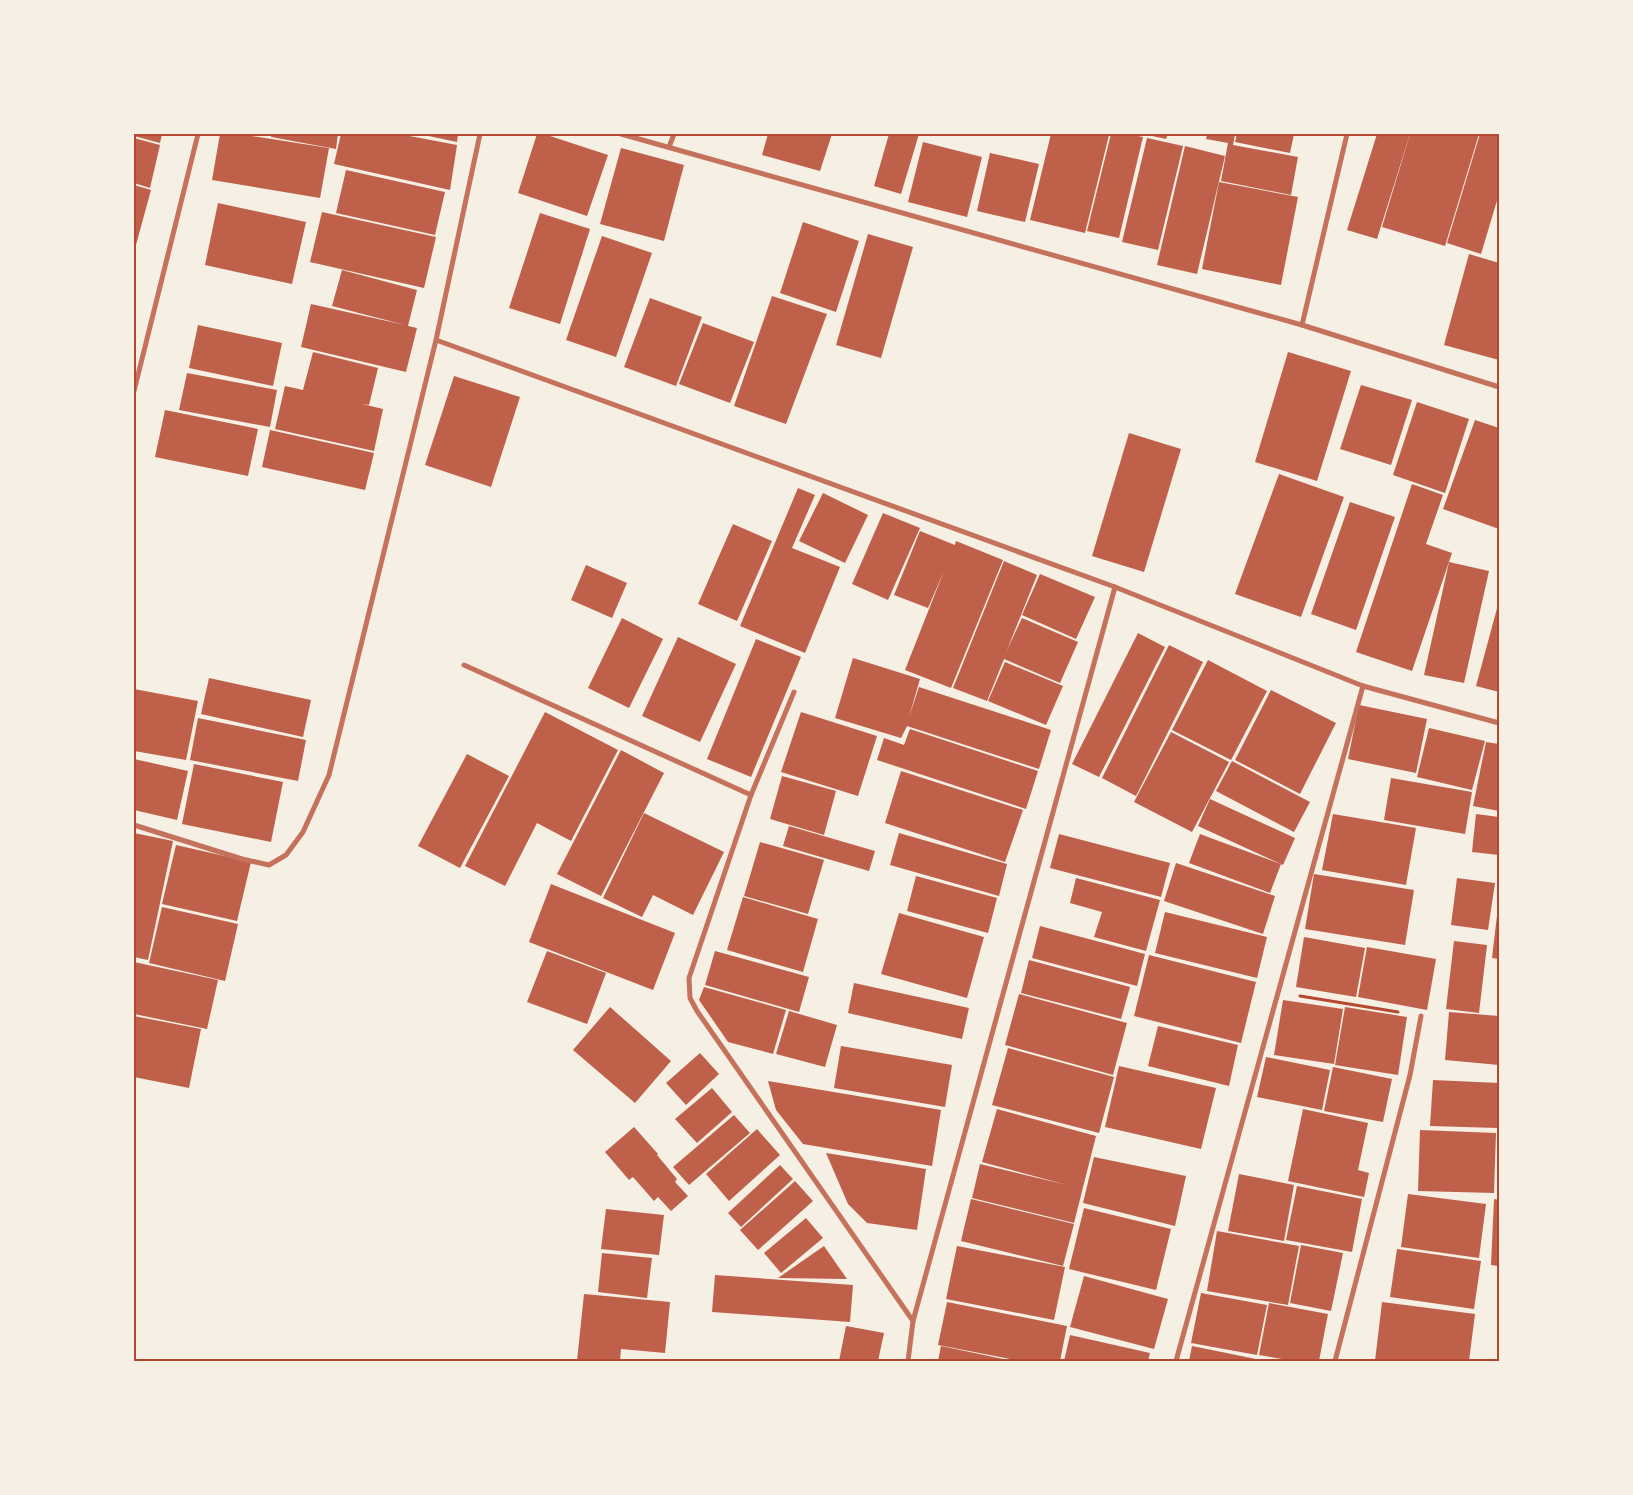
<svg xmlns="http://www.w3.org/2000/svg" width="1633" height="1495" font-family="'DejaVu Sans',sans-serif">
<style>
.building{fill:#bf614a}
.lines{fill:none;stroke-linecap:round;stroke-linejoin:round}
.path{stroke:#b5482f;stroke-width:3}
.minor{stroke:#c5725c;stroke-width:5}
.neatline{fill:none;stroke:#b5482f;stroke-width:2}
</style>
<rect width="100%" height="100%" fill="#f6efe4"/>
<g class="building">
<polygon points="134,134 162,134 160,143 134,136"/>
<polygon points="220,134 239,134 329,148 320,198 212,180"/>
<polygon points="272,134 338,134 336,149 271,137"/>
<polygon points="341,134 399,134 457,145 450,190 334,164"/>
<polygon points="419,134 458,134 457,142"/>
<polygon points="537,134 544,134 608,155 587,216 518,193"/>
<polygon points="768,134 832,134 820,171 762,155"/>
<polygon points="889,134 919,134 901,194 874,186"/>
<polygon points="1051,134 1103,134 1109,135 1085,233 1030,220"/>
<polygon points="1111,134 1128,134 1143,137 1119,238 1087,231"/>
<polygon points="1143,134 1168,134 1166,139"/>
<polygon points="1207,134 1235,134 1233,145 1298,157 1291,195 1221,181 1228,143 1206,139"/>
<polygon points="1237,134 1294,134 1290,153 1235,142"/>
<polygon points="1377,134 1410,134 1377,239 1347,230"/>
<polygon points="1410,134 1479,134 1445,246 1382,227"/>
<polygon points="1480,134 1499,134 1499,194 1481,254 1447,243"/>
<polygon points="134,138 160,145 150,188 134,183"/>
<polygon points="1147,138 1183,146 1158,250 1122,242"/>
<polygon points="923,142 982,157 967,217 908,202"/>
<polygon points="1185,146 1225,156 1197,274 1157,265"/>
<polygon points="621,148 684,165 664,241 600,224"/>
<polygon points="990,153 1039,164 1025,222 977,211"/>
<polygon points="346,170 445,192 435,235 336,213"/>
<polygon points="1219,182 1298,197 1281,285 1202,269"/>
<polygon points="134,185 151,190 136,245 134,244"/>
<polygon points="218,203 306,222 292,284 205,265"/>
<polygon points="322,212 436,237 424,288 310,262"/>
<polygon points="540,213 590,229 560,324 509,308"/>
<polygon points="803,222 859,241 836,312 780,293"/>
<polygon points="868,234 913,247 881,358 836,345"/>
<polygon points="602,236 652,253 616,357 566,340"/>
<polygon points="1469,254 1499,263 1499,360 1444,345"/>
<polygon points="342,270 417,290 408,326 417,328 406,372 301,347 311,304 405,325 332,306"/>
<polygon points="772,296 827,314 786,424 734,406"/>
<polygon points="650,298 702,317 676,386 624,367"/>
<polygon points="703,323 754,342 730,403 679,384"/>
<polygon points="198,325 282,343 273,386 189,368"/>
<polygon points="313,352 378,368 369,405 362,404 383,409 374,451 275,429 285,386 303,390"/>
<polygon points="1288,352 1351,371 1317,481 1255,462"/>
<polygon points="187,373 277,390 270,427 179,410"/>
<polygon points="454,376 520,397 491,487 425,465"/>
<polygon points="1361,385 1412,400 1391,465 1340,449"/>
<polygon points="1417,402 1469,419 1445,493 1393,475"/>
<polygon points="165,410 258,429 248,476 155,457"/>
<polygon points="1475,420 1499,428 1499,529 1443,509"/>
<polygon points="270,430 374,453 365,490 262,467"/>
<polygon points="1129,433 1181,449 1144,572 1092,556"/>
<polygon points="1279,474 1344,497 1301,617 1235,594"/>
<polygon points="1412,484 1443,495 1426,544 1452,553 1412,671 1356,652"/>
<polygon points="798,488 815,495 792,548 840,567 805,653 740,626"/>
<polygon points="823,493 868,515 845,563 799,541"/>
<polygon points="1350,502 1395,517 1356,630 1311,614"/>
<polygon points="883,513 920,528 888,600 852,584"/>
<polygon points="733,524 772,541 737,621 698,604"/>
<polygon points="920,531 955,545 956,541 1003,560 951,688 905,670 944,571 928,608 894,595"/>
<polygon points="1004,561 1037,575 1007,650 1022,618 1078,642 1060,683 1004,659 987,701 953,688"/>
<polygon points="1449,562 1489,571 1464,683 1424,675"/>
<polygon points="586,565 627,583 612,618 571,600"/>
<polygon points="1040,574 1095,597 1076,639 1022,615"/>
<polygon points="1499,601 1499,692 1476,686"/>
<polygon points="622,618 663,639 629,708 588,688"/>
<polygon points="1138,633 1165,647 1099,777 1072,764"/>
<polygon points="678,637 736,664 700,742 642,716"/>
<polygon points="756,639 801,657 751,777 707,759"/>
<polygon points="1169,645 1203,662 1136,796 1102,778"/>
<polygon points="853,658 920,679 909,717 919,687 1051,730 1039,769 907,726 901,738 835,718"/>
<polygon points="1208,660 1267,691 1231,760 1172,730"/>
<polygon points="1005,662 1063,686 1046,725 988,701"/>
<polygon points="209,678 311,700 303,737 201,714"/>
<polygon points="134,689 198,701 186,760 134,751"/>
<polygon points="1271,690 1336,723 1300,794 1235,760"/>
<polygon points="1359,705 1427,719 1416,773 1348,759"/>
<polygon points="545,712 618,750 571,841 537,823 505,886 465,866"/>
<polygon points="801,712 877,736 858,796 781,772"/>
<polygon points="198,718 306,740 298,781 190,760"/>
<polygon points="1429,728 1485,741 1472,790 1417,777"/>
<polygon points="910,729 1038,771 1026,809 877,760 884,738 904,745"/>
<polygon points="1171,732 1229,762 1192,832 1134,802"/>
<polygon points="1486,742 1499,744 1499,811 1473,806"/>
<polygon points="621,750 664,773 601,896 557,874"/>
<polygon points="467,754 509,776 460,868 418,846"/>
<polygon points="134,759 188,771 177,820 134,810"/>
<polygon points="1232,761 1310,802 1294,832 1216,791"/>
<polygon points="194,764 283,782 271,842 182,824"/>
<polygon points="901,771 1023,810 1005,862 885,823"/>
<polygon points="782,776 836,791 824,835 770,819"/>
<polygon points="1391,778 1472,792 1465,834 1384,820"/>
<polygon points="1210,799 1295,838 1283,865 1198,826"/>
<polygon points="644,813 724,852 693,915 653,895 642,917 603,898"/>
<polygon points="1333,814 1416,828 1406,885 1322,870"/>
<polygon points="1476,814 1499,817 1499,855 1472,852"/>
<polygon points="789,826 875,851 869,871 783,846"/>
<polygon points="134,833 173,841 148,960 134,957"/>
<polygon points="899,833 1007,864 999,896 890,865"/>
<polygon points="1059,834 1170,863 1161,897 1050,868"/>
<polygon points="1200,834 1281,864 1270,893 1189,863"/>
<polygon points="760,842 824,860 808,914 744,896"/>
<polygon points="176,845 251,862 237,921 162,904"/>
<polygon points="1176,863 1275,896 1263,934 1164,901"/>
<polygon points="1314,874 1414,890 1405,945 1305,929"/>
<polygon points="916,876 997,898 988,933 907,911"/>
<polygon points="1076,878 1160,900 1146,951 1094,937 1102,912 1070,903"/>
<polygon points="1457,878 1495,883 1488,930 1451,925"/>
<polygon points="551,884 675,933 653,990 529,942"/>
<polygon points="743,897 818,919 803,972 727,950"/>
<polygon points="162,907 238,924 225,981 149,963"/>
<polygon points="1498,907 1499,907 1499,959 1492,958"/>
<polygon points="1165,912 1267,937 1257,978 1155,953"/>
<polygon points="899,913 984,937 967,998 881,974"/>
<polygon points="1040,926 1145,954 1137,986 1032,958"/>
<polygon points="1304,937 1365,948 1356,997 1296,987"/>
<polygon points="1454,941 1487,945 1479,1013 1446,1009"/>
<polygon points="1367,947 1436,959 1427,1010 1358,997"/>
<polygon points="547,951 606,973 587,1024 527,1002"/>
<polygon points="715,951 809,977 799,1012 705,985"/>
<polygon points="1149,955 1256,982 1241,1043 1134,1016"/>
<polygon points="1029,960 1130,987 1121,1019 1021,993"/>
<polygon points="134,962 218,980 207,1029 134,1014"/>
<polygon points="854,983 969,1008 962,1039 848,1013"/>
<polygon points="704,987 786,1010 773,1054 728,1042 699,1000"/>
<polygon points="1019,994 1127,1023 1113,1075 1005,1045"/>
<polygon points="1283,1000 1343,1009 1334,1064 1274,1055"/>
<polygon points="610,1007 671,1061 635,1103 573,1050"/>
<polygon points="1345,1007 1407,1017 1398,1075 1335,1065"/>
<polygon points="789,1011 837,1025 825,1067 776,1054"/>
<polygon points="1449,1012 1499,1016 1499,1065 1445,1060"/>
<polygon points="134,1016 201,1029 189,1088 134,1077"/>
<polygon points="1158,1026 1238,1045 1229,1086 1148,1066"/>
<polygon points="841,1046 952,1065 945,1107 834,1088"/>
<polygon points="1008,1048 1114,1077 1099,1133 992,1105"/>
<polygon points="700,1053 719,1074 686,1105 666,1083"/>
<polygon points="1266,1057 1330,1070 1322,1110 1257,1097"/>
<polygon points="1119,1066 1216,1088 1201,1149 1105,1127"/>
<polygon points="1333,1067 1392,1079 1383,1122 1324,1111"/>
<polygon points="1433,1080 1499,1083 1497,1128 1430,1126"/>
<polygon points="768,1081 941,1110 932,1166 803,1144 776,1110"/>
<polygon points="712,1088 732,1112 697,1143 675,1119"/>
<polygon points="997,1109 1096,1136 1074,1223 972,1198 980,1164 1067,1185 982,1162"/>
<polygon points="1303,1109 1368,1123 1358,1170 1369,1173 1364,1197 1288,1181"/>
<polygon points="734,1115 750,1133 689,1185 673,1167"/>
<polygon points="634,1127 658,1154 657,1155 677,1179 675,1182 688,1196 671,1211 658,1197 654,1201 633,1177 629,1180 605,1152"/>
<polygon points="757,1129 780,1155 729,1201 706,1174"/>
<polygon points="1420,1130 1496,1133 1494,1193 1418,1191"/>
<polygon points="826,1153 926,1169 917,1230 867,1223 848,1204"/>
<polygon points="1094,1157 1186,1176 1175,1226 1083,1203"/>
<polygon points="780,1165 793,1179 741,1227 728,1213"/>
<polygon points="1239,1174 1294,1185 1284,1241 1228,1231"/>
<polygon points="795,1181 813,1201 758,1250 740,1230"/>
<polygon points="1297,1186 1362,1199 1352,1252 1286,1240"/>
<polygon points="1408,1194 1486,1204 1479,1258 1401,1247"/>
<polygon points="971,1199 1074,1224 1063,1266 961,1241"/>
<polygon points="1494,1199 1499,1200 1499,1266 1491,1265"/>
<polygon points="1084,1208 1171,1229 1156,1290 1069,1269"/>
<polygon points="606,1209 664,1215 659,1255 601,1249"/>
<polygon points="806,1218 823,1238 781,1273 764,1253"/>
<polygon points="1217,1231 1299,1246 1288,1305 1207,1291"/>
<polygon points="1301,1245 1343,1253 1331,1311 1290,1303"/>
<polygon points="824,1246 847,1279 778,1278"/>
<polygon points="957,1246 1065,1267 1054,1320 946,1299"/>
<polygon points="1397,1249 1481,1261 1474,1309 1390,1297"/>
<polygon points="602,1253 652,1258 647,1298 598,1292"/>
<polygon points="715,1275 853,1285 850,1322 712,1312"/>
<polygon points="1084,1276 1168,1299 1154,1349 1070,1327"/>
<polygon points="1201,1293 1267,1305 1257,1355 1191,1343"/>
<polygon points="584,1294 670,1302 665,1353 621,1349 620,1361 577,1361"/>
<polygon points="947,1302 1067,1326 1060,1361 1021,1361 938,1345"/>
<polygon points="1382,1302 1475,1314 1469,1361 1375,1361"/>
<polygon points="1269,1303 1328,1314 1319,1361 1294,1361 1259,1355"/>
<polygon points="846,1326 884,1333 878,1361 839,1361"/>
<polygon points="1070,1335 1150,1353 1148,1361 1064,1361"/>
<polygon points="941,1346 1008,1360 1008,1361 938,1361"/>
<polygon points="1192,1346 1256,1359 1256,1361 1189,1361"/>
</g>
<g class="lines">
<polyline class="path" points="1300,996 1398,1012"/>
<g class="minor">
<polyline points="621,134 1302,325 1499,387"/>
<polyline points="669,147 674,134"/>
<polyline points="1302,325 1347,134"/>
<polyline points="436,340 1115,587 1363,686 1499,723"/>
<polyline points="134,391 198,134"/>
<polyline points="464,665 751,795"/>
<polyline points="794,692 751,795 689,978 690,998 697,1011 913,1321"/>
<polyline points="134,825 242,859 269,865 286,855 303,832 329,775 436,340 480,134"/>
<polyline points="908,1361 913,1321 1115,587"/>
<polyline points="1176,1361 1363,686"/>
<polyline points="1335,1361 1410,1075 1421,1016"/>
</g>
</g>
<rect width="1633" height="1495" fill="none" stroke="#f6efe4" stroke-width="270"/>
<rect x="135" y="135" width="1363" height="1225" class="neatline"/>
</svg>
